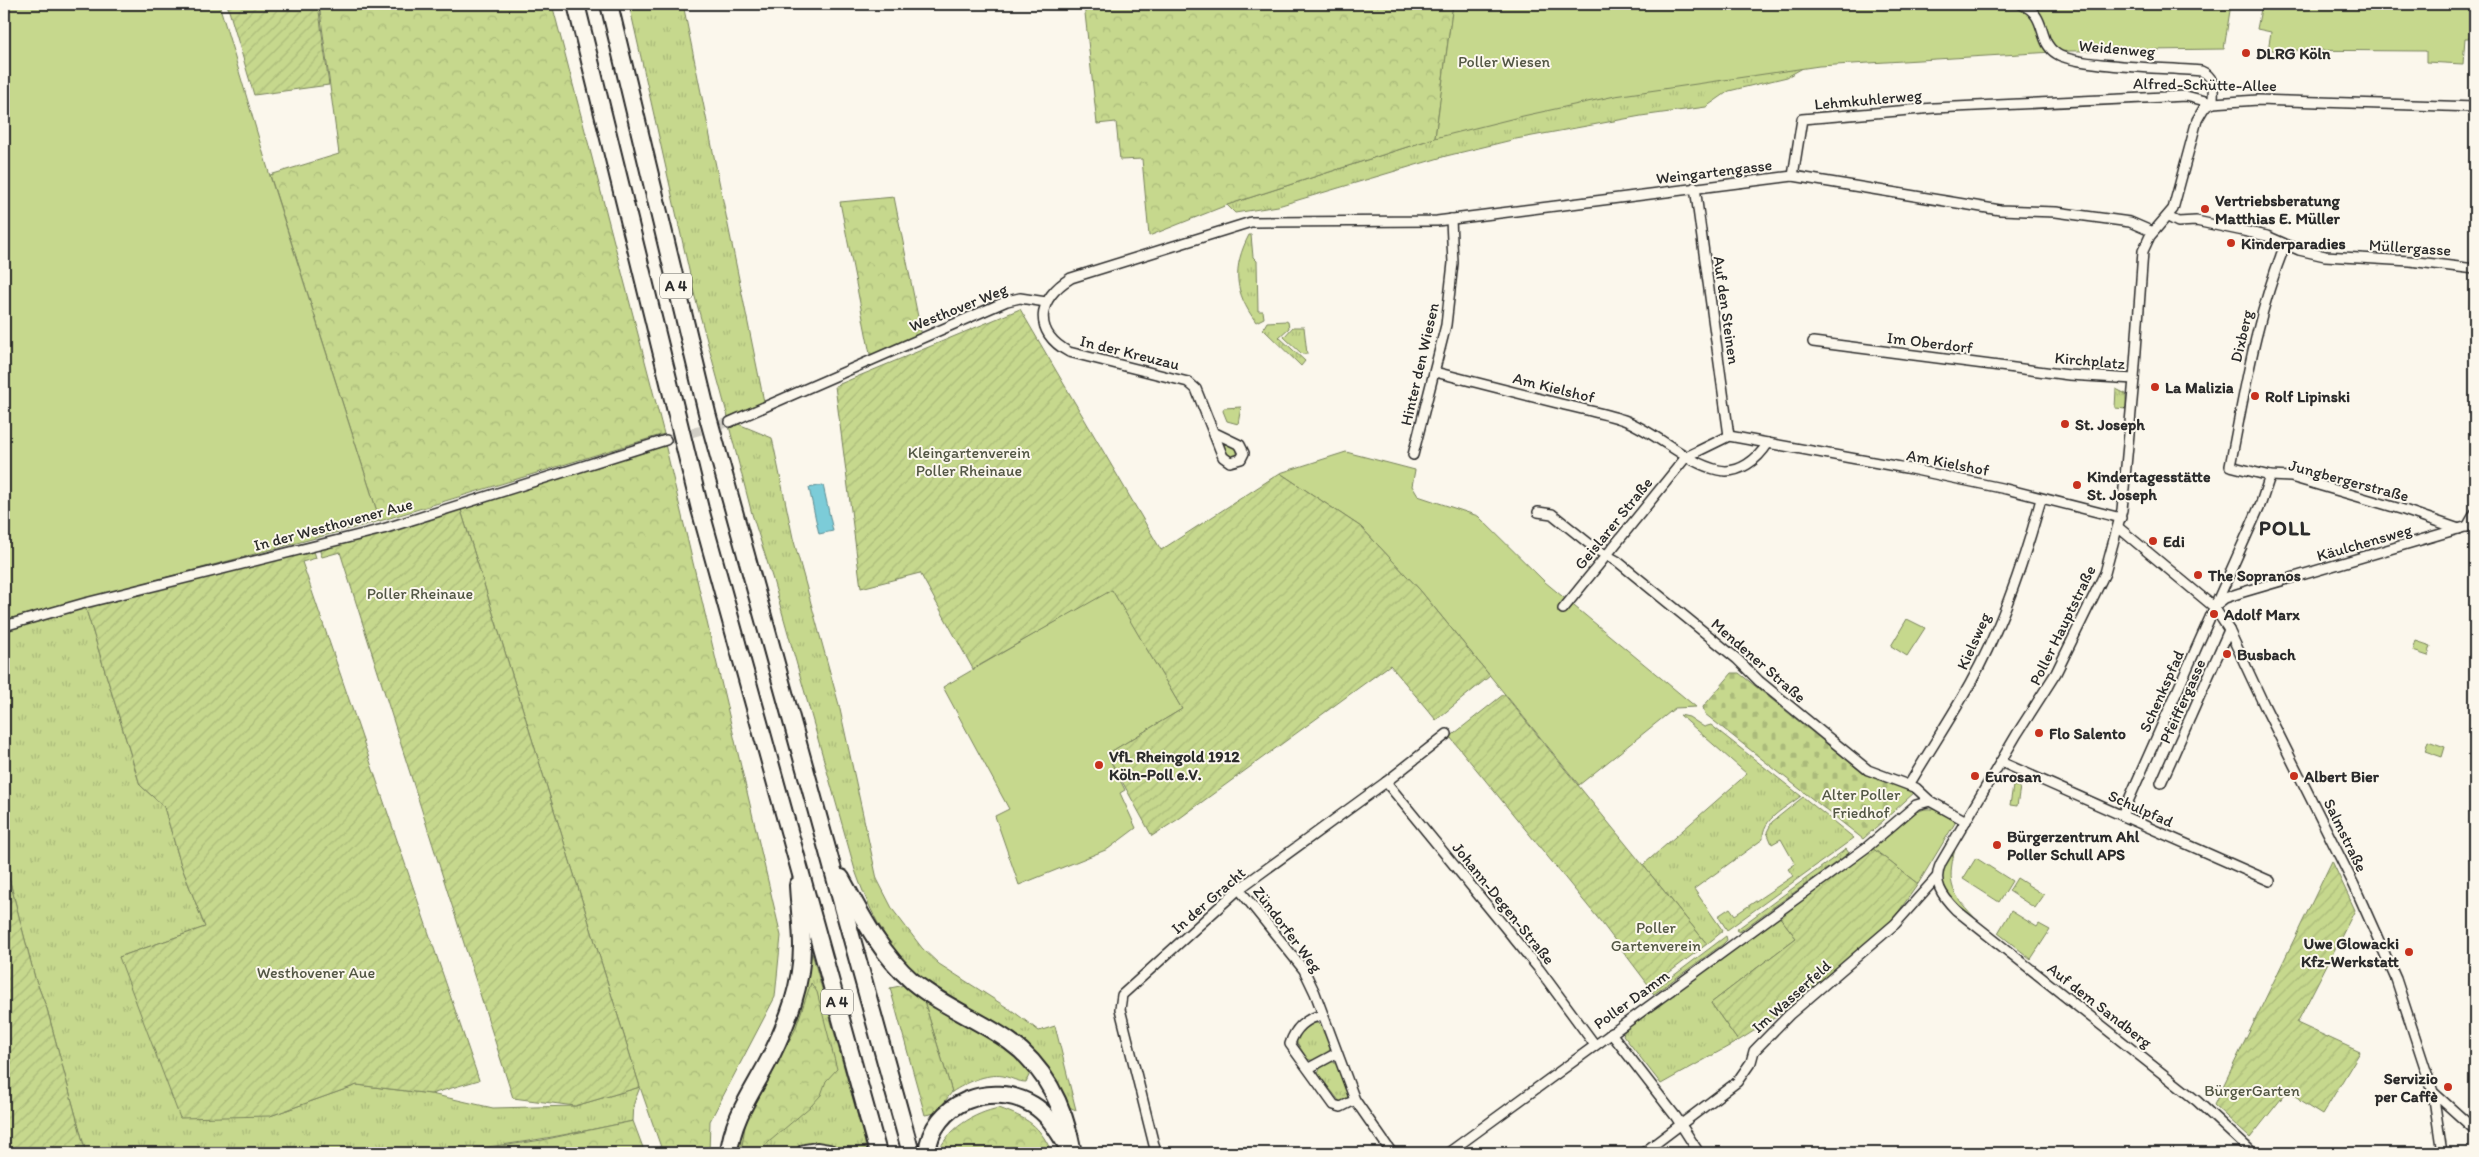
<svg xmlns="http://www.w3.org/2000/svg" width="2479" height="1157" font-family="Itim,sans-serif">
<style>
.grass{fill:url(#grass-tufts);stroke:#78825c}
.forest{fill:url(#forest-crowns);stroke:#78825c}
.cemetery{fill:url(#cemetery-stones);stroke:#78825c}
.park{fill:#c6d88d;stroke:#78825c}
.garden{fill:url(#garden-furrows);stroke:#78825c}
.water{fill:#7cccd8;stroke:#5c8c93}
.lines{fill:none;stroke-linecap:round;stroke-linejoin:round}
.street-tunnel{stroke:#d1cec5;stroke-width:9;stroke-dasharray:9 4.5;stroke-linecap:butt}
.street-casing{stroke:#2b2b2b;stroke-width:12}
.highway-casing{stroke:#2b2b2b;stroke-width:20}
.street{stroke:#fbf7ec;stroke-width:9}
.highway{stroke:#fbf7ec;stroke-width:16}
.poi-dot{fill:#c8321e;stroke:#fbf7ec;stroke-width:2}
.labels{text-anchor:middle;stroke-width:4;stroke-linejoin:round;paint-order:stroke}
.shield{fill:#fbf7ec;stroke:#696865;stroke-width:1}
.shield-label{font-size:15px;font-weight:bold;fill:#2b2b2b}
.street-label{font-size:16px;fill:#2b2b2b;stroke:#fbf7ec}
.poi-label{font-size:16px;font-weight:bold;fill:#2b2b2b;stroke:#fbf7ec;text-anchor:start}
.park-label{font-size:16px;fill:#525644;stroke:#fbf7ec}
.district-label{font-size:21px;font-weight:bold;letter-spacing:1px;fill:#2b2b2b;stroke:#fbf7ec}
</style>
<defs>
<pattern id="grass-tufts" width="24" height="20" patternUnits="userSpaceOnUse" patternTransform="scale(1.25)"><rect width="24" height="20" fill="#c6d88d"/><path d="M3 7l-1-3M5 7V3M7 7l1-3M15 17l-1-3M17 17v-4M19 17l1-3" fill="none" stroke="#aaba7a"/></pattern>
<pattern id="forest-crowns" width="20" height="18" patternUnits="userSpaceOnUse" patternTransform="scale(1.25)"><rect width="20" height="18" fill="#c6d88d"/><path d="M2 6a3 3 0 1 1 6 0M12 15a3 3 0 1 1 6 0" fill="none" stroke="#aaba7a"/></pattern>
<pattern id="cemetery-stones" width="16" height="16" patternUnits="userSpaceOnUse" patternTransform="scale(1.25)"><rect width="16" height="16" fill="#c6d88d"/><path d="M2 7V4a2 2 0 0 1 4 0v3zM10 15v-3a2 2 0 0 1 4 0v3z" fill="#aaba7a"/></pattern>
<pattern id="garden-furrows" width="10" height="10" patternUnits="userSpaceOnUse" patternTransform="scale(1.25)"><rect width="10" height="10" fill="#c6d88d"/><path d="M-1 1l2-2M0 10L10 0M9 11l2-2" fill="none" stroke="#aaba7a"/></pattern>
</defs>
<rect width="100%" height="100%" fill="#fbf7ec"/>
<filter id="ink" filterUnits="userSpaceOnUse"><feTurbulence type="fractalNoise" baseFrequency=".02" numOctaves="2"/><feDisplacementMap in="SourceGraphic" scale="10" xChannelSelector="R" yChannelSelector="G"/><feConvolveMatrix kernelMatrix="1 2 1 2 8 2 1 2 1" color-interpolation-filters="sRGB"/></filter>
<g filter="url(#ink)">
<g class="grass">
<polygon points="629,4 683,4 764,402 728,417 695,297"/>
<polygon points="1453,4 1808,65 1787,77 1729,91 1706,107 1641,116 1516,139 1446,156 1278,206 1235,213 1227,205 1435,138"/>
<path d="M1249,235H1251L1253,257L1257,261L1258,311H1263L1264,318L1256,322C1234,292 1232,268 1249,235Z"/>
<polygon points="1286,321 1288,322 1289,328 1279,337 1305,361 1301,366 1263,329 1267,322"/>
<polygon points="1293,327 1304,327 1307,354 1302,354 1284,337"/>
<polygon points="2116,389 2126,394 2126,409 2115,408"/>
<polygon points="1241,407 1238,424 1227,421 1223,411 1224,408"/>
<path d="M736,423L772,438L793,538L839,705L877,879L893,910L922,948L939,964L1014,1012L1039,1031L1055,1026L1076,1110L1069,1107C1061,1092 1054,1074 1043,1061C1013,1024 963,1009 926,981C890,953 870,913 855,870L773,580L752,514L729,426Z"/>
<polygon points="1223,443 1237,448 1237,455 1233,457 1228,455"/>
<path d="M85,606L140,785L164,807L181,865L205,927L119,957L270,1116L357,1085L431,1094L493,1108L575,1106L640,1087L634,1103L633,1121C562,1136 494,1149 422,1153H86L47,1009L35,978L4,859V628Z"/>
<path d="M1680,715L1689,717L1704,727L1711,725L1801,796C1787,807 1761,819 1763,839L1694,889L1723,931L1707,944L1643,865L1747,774Z"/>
<polygon points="1803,797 1854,838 1727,930 1718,916 1730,908 1735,915 1793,876 1788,869 1795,864 1781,839 1772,844 1767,832 1772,822"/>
<polygon points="1846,849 1849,853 1739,932 1736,930"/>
<path d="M1955,849C1946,886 1952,894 1978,921C1963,910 1937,895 1942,873C1943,864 1950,856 1955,849Z"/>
<polygon points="1779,916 1796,938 1711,1003 1738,1041 1661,1084 1623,1035 1625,1029"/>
<polygon points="1726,936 1727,940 1723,944 1654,994 1652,992"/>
<polygon points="812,953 868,1153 851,1153 835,1147 807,1145 784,1153 737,1153 744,1120 802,998"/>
<path d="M924,1001C947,1014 1022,1050 1030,1073L1026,1082C1018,1082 1012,1078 1003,1076C986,1073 966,1083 952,1092Z"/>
<polygon points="1313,1022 1323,1025 1331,1048 1328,1052 1314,1061 1307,1059 1295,1039 1298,1033"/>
<path d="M1329,1061C1342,1062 1345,1084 1349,1094L1345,1102H1340L1337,1098L1318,1074L1321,1066Z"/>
</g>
<g class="forest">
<polygon points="319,4 552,4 664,434 380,521 270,175 339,154"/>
<polygon points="1084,4 1453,4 1435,138 1227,205 1149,236 1142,159 1120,160 1116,122 1097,124"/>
<polygon points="894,197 922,337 871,359 840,202"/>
<polygon points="665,444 781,936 775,997 710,1121 709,1153 663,1153 640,1087 460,507 583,471"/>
<polygon points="811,983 817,992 837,1069 826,1081 821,1095 811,1106 756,1153 741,1152 746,1120 795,1030"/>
<polygon points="905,985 924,1001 952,1092 936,1113 925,1115 890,988"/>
<path d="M999,1108C1028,1119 1039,1124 1052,1153H938C947,1129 974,1113 999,1108Z"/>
<polygon points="633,1121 645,1153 474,1153 474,1150 542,1140"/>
</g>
<polygon class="cemetery" points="1732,673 1739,673 1864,774 1915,792 1863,839 1705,714 1703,707"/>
<g class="park">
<polygon points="4,4 219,4 270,176 380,521 4,620"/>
<polygon points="1453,4 2231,4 2224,49 2070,51 1819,66 1615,96 1523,116 1435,138"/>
<polygon points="2262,4 2475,4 2475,38 2465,38 2463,64 2426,62 2426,51 2268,50 2271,32 2257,29"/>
<polygon points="1346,452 1415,470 1412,486 1418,496 1478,516 1545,582 1696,707 1675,708 1579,785 1420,590 1361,527 1280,473"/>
<polygon points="1112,589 1182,709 1107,754 1125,790 1120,793 1136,828 1108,849 1019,885 995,816 1009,809 943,687"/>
<polygon points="1907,619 1925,628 1907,656 1891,646"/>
<polygon points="2416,641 2431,646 2428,656 2413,651"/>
<polygon points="2428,741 2445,747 2442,757 2425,751"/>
<polygon points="2013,786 2020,787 2017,806 2010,805"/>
<path d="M1925,809C1936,808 1950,813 1955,823L1918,884L1871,847L1916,812Z"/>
<polygon points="1976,858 2012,881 1999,902 1963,879"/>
<polygon points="2017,878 2044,895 2035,908 2009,891"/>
<polygon points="2011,911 2037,927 2039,924 2050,930 2031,959 1998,933"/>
</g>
<g class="garden">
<polygon points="227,4 318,4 329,85 254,95"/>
<polygon points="1020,309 1161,550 1280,473 1361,527 1420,590 1490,676 1436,720 1390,665 1180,818 1152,836 1107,754 1182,709 1112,590 973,669 920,573 861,588 835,386"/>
<polygon points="460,507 640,1087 575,1106 513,1098 340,552 322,557 319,549 383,534"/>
<polygon points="314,551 316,558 302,562 479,1080 431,1094 357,1085 270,1116 180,1118 119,957 205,927 181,865 164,807 140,785 85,606"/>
<polygon points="1504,694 1707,944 1650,987 1601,922 1450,737"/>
<polygon points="1871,847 1918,884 1892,921 1854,955 1776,1017 1738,1041 1711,1003 1796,938 1779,916"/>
<polygon points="4,859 35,978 47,1009 86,1153 4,1153"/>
<polygon points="2332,861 2355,910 2297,1023 2360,1052 2322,1115 2301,1102 2289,1089 2250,1138 2214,1105"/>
</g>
<polygon class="water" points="823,485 833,531 819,534 809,488"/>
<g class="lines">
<polyline class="street-tunnel" points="666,440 730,422"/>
<g class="street-casing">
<g id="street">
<path d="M2021,4C2049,16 2036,41 2057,54C2077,67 2172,68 2201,71C2216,77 2213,89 2213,103"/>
<path d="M2213,103L2204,108L2197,120L2173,209L2150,236L2143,251L2134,379L2122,510L2105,573L2056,673L2017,734L1941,863C1932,882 1942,896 1956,910L2197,1101L2253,1153"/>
<polyline points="1793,176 1802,119 1934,108 2186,96 2213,103 2258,100 2475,107"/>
<polyline points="1695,187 1729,436"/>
<polyline points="2168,217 2178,222 2196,221 2267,236 2299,250 2325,256 2410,261 2475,269"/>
<path d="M2285,245C2256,317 2245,390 2230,466L2270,476L2291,477L2404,510L2459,529"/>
<polyline points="1813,342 2069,375 2134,379"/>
<path d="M1435,372C1477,383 1519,393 1561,404C1581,409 1604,413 1624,420C1656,432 1686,463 1718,470C1739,475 1758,459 1768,443"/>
<polyline points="730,422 1007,301 1020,298 1046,302"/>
<path d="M1213,432L1240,445L1244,453L1241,459L1230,462L1223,457L1196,389L1188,382L1069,352C1032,332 1037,298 1071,278L1251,222L1437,221L1793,176L2000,210L2056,212L2130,222L2153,232"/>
<polyline points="1413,455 1446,325 1453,263 1451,219"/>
<polyline points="1538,512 1552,514 1597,550 1617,561 1737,659 1759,681 1868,770 1916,788 1930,801 1966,821"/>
<polyline points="2467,527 2475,513"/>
<polyline points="2119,528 2214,607 2229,630 2265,707 2354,885 2396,979 2433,1092 2442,1153"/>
<polyline points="2216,605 2225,598 2240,593 2475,524"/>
<polyline points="1563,609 1686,457 1729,436 1906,468 2006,489 2121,518"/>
<polyline points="4,626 85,603 383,529 666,440"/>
<polyline points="2001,762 2270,881"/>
<polyline points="1386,782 1539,969 1595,1045"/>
<polyline points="2161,783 2229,630"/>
<path d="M1909,785C1929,751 1951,718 1970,684C2002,626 2024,562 2041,499"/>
<polyline points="2122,815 2261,503 2270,476"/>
<polyline points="1239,889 1304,970 1315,993 1355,1100 1392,1153"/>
<path d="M1323,1015C1306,1018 1295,1028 1290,1044L1334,1105L1341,1107L1355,1100"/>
<polyline points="1611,1033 1676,1117 1699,1153"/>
<polyline points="1309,1068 1337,1053"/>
<polyline points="2433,1092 2475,1130"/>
<polyline points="1156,1153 1120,1009 1122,995 1239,889 1386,782 1447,734"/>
<polyline points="1448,1153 1867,847 1916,805 1930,801"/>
<polyline points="1643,1153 1737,1082 1751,1062 1754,1051 1789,1015 1895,924 1937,877"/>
</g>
</g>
<g class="highway-casing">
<g id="highway">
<polyline points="576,4 700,509 878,1153"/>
<polyline points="609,4 708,417 911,1153"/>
<path d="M841,878C861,915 880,953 912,981C942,1006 978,1019 1009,1041C1047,1068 1065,1109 1073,1153"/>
<path d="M729,1153C732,1117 756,1087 771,1056C788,1021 802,985 802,946C802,926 799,905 798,885"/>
<polyline points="805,1153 817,1151 829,1153"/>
<path d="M927,1153C932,1102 992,1080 1033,1105C1050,1115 1059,1134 1070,1150"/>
</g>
</g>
<use href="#street" class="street"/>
<use href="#highway" class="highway"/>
</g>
</g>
<g class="poi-dot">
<circle cx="2246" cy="53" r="5"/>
<circle cx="2205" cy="209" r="5"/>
<circle cx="2231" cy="243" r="5"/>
<circle cx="2155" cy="387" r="5"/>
<circle cx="2255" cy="396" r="5"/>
<circle cx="2065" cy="424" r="5"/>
<circle cx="2077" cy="485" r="5"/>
<circle cx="2153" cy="541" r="5"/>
<circle cx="2198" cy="575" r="5"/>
<circle cx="2214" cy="614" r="5"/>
<circle cx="2227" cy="654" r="5"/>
<circle cx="2039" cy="733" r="5"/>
<circle cx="1099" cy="765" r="5"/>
<circle cx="1975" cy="776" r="5"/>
<circle cx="2294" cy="776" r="5"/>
<circle cx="1997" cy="845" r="5"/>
<circle cx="2409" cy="952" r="5"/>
<circle cx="2448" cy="1087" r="5"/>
</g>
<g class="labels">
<g class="shield">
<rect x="660" y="273.5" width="32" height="25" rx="4"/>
<rect x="821" y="989.5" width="32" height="25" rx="4"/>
</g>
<g class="shield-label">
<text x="676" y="291">A 4</text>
<text x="837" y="1007">A 4</text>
</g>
<g class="street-label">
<text transform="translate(2117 48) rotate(5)" y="6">Weidenweg</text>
<text transform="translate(2205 84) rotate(1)" y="6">Alfred-Schütte-Allee</text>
<text transform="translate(1868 99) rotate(-5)" y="6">Lehmkuhlerweg</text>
<text transform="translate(1714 171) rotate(-7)" y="6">Weingartengasse</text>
<text transform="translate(2410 247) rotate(4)" y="6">Müllergasse</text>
<text transform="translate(958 307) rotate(-22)" y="6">Westhover Weg</text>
<text transform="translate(1727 310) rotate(82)" y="6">Auf den Steinen</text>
<text transform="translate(2241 336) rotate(-77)" y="6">Dixberg</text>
<text transform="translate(1930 342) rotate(7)" y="6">Im Oberdorf</text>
<text transform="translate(1130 352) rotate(14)" y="6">In der Kreuzau</text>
<text transform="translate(2090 360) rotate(5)" y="6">Kirchplatz</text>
<text transform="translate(1419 364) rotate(-77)" y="6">Hinter den Wiesen</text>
<text transform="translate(1554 387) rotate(14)" y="6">Am Kielshof</text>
<text transform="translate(1948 462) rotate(11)" y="6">Am Kielshof</text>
<text transform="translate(2349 480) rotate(15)" y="6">Jungbergerstraße</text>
<text transform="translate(1613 523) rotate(-51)" y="6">Geislarer Straße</text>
<text transform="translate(333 524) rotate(-15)" y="6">In der Westhovener Aue</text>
<text transform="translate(2364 542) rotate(-16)" y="6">Käulchensweg</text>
<text transform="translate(2062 625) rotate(-64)" y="6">Poller Hauptstraße</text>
<text transform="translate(1973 641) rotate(-66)" y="6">Kielsweg</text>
<text transform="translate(1759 660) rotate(41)" y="6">Mendener Straße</text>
<text transform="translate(2161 691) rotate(-66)" y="6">Schenkspfad</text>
<text transform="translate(2182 701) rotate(-66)" y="6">Pfeiffergasse</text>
<text transform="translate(2141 808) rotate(24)" y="6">Schulpfad</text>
<text transform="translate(2346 835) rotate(64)" y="6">Salmstraße</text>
<text transform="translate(1208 900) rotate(-41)" y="6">In der Gracht</text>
<text transform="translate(1504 903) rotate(51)" y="6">Johann-Degen-Straße</text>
<text transform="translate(1288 929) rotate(53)" y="6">Zündorfer Weg</text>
<text transform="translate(1791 996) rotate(-42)" y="6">Im Wasserfeld</text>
<text transform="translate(1631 999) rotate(-36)" y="6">Poller Damm</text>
<text transform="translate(2100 1005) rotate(38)" y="6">Auf dem Sandberg</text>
</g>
<g class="poi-label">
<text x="2256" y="59">DLRG Köln</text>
<text x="2215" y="206">Vertriebsberatung<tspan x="2215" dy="18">Matthias E. Müller</tspan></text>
<text x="2241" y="249">Kinderparadies</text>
<text x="2165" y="393">La Malizia</text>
<text x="2265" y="402">Rolf Lipinski</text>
<text x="2075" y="430">St. Joseph</text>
<text x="2087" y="482">Kindertagesstätte<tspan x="2087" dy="18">St. Joseph</tspan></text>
<text x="2163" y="547">Edi</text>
<text x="2208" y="581">The Sopranos</text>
<text x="2224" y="620">Adolf Marx</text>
<text x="2237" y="660">Busbach</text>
<text x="2049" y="739">Flo Salento</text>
<text x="1109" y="762">VfL Rheingold 1912<tspan x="1109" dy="18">Köln-Poll e.V.</tspan></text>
<text x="1985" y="782">Eurosan</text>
<text x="2304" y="782">Albert Bier</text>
<text x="2007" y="842">Bürgerzentrum Ahl<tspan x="2007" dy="18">Poller Schull APS</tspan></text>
<text x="2399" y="949" text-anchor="end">Uwe Glowacki<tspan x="2399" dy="18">Kfz-Werkstatt</tspan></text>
<text x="2438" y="1084" text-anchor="end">Servizio<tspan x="2438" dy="18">per Caffè</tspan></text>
</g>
<g class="park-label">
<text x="1504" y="67">Poller Wiesen</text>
<text x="969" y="458">Kleingartenverein<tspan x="969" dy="18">Poller Rheinaue</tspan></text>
<text x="420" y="599">Poller Rheinaue</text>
<text x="1861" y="800">Alter Poller<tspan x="1861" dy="18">Friedhof</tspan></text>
<text x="1656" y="933">Poller<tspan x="1656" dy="18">Gartenverein</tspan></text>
<text x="316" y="978">Westhovener Aue</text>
<text x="2252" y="1096">BürgerGarten</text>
</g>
<g class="district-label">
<text x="2285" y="535">POLL</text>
</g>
</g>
<rect width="2479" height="1157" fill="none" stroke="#fbf7ec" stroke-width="20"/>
<rect x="10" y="10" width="2459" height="1137" fill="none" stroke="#2b2b2b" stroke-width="2" filter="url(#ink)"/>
</svg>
